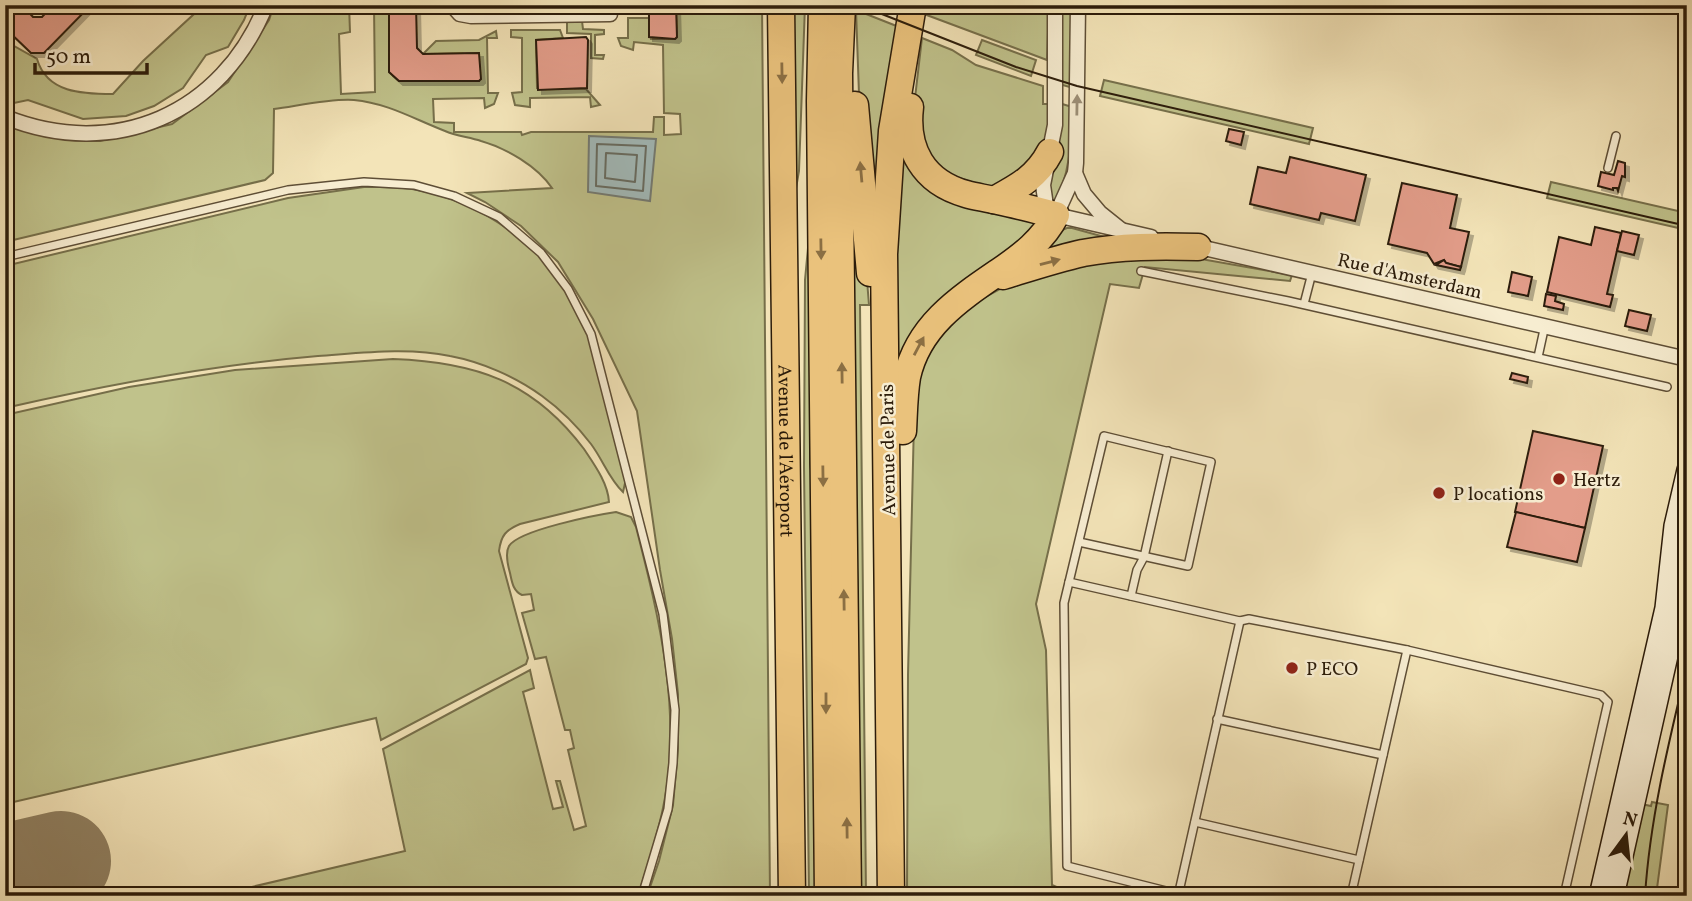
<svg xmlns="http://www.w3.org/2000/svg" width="1692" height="901" font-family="Vollkorn,serif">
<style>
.green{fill:#c0c28b;stroke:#766f4a;stroke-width:2}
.water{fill:#a2bbbb;stroke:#737b74;stroke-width:2}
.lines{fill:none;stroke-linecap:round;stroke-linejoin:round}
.shore{stroke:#676c62;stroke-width:2}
.runway{stroke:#908061;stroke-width:100}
.building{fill:#e39d8a;stroke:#2c1c0a;stroke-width:2;filter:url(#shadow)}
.lane-casing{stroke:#5e4e36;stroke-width:10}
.street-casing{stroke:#5e4e36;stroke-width:17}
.secondary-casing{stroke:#2c1c0a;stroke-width:22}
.highway-casing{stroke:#2c1c0a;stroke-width:29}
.lane{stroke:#f7edd1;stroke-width:7}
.street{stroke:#f7edd1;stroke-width:14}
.secondary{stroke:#f7edd1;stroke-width:19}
.highway{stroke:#eac27c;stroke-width:26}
.tram{stroke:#2c1c0a;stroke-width:2}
.oneway{fill:#8b6f43}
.oneway2{fill:#9c8f77}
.poi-dot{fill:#8f2418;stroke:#f7edd1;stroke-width:2.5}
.labels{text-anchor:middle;stroke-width:5;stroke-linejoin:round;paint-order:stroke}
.street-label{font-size:19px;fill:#2c1c0a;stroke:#f7edd1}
.poi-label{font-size:19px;fill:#2c1c0a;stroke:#f7edd1;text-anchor:start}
</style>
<defs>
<filter id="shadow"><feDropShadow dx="4" dy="4" stdDeviation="0" flood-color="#0004"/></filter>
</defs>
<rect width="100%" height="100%" fill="#f3e4b8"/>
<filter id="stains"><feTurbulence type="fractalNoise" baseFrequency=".00286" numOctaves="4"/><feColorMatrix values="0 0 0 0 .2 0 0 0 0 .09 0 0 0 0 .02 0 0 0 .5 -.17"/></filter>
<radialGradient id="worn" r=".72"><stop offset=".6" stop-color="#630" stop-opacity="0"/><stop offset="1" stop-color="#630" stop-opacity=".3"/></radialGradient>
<g class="green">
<path d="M199,5H250L244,20L228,47L206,55L183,88L154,106L126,116L83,119L28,100L14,103L5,100V41L37,59C47,93 82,94 113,94L143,61L194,14Z"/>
<path d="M274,5H349L350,32L339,34L341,94L375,92L374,5H389V72L399,81H479V53L423,54L436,41L479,40L496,31L497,38H487L488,93H498L494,104L485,108L484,98L433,99L434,122L454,123V132H521L522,135L531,132H653L654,117H664V135L681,134L680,114L664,113L663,45L634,42L633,50L621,46L618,38H628V18H649L651,39H675L677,37L676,5H762L770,896H647L659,861L673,805L678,748V694L672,639L660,570L637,411L593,319L558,262L521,226L485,202L467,193L552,188C537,166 506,148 481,141C469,137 456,136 445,131C414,119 387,103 354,100C333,98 297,106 274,109L273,173L265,180L5,242V123L25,131L70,140L100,141L172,124L228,82L269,20Z"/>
<polygon points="792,5 805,5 799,171 793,206"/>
<polygon points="925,5 1049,5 1047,60 924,14"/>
<polygon points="1060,5 1072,5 1073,88 1059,84"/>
<polygon points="856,10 899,27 879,185 869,186 859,94"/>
<polygon points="582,21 583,29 604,30 604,34 595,35 595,55 604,55 603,59 591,58 591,34 567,33 567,22"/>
<polygon points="511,30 560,30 563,38 536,40 537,88 586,89 600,105 591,107 590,97 530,98 530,107 515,105 512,93 522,92 522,38 511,37"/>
<polygon points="922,38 952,50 976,65 1043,86 1043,104 1051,104 1046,149 996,191 929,167 915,98"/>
<polygon points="982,40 1036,60 1031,76 976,55"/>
<polygon points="1104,80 1313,128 1309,144 1100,96"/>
<path d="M1059,103L1072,107C1071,139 1071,175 1054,203L1048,196Z"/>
<polygon points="901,132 909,156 1041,220 894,372 893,319"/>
<polygon points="1551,182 1687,213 1687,230 1547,198"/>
<path d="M364,187C379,187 396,186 412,189C491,202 561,259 589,334C594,349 597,366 601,381C609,414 617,446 626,479L623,492C609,479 603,460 591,444C578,427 560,409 542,396C516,377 482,362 450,356C408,347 361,353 318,356C211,365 110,384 5,408V266L288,198Z"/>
<polygon points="861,219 854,247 861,276 865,255 869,305 860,305 866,896 856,896 855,662 858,612 849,220"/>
<polygon points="1067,228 1072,228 1119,241 1034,260 1062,230"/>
<polygon points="808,248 814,248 810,463 817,514 821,896 809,896 804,467 805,280"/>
<polygon points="1167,253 1292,275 1290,281 1145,267 1139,288 1110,284 1036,604 1046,650 1052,885 1077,896 1016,896 959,892 959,896 907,896 908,675 914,421 916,384 927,350 967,307 1029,273"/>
<path d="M393,359C475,362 533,381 584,449C594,464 608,483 609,502L520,524C506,530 501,535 499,551L528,658L526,664L381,740L376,718L5,804V415L129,387L235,370Z"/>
<path d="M616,512L631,517L636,527C659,617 683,714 663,808C657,838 647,867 638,896H213L405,851L383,749L530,670L534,688L523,692L553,809L563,807L556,781H560L574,830L586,826L568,750L574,748L570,730H565L546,657L535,659L522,613L534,610L531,594L522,595C513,591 512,582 510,573C508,566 505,553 509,546C519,530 596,515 616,512Z"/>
<polygon points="1652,802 1668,805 1656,896 1620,896 1641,804 1651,806"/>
</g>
<polygon class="water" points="589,136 656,139 650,201 588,192"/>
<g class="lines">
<g class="shore">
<polygon points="597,144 646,146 643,191 596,186"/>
<polygon points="606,153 637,155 635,182 605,178"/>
</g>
<polyline class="runway" points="5,874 61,861"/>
</g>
<g class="building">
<polygon points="5,5 22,5 33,17 42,17 53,5 91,5 44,53 31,53 5,28"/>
<polygon points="389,5 416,5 417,48 423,54 479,53 481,79 479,81 399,81 389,72"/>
<polygon points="649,5 676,5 677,37 675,39 649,37"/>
<polygon points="586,37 588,40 587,88 538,90 536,40"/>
<polygon points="1229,129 1244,132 1241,145 1226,141"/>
<polygon points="1290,157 1366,175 1355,221 1321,213 1319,220 1250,204 1258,167 1286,173"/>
<polygon points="1618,161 1625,163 1625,177 1622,176 1618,191 1617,188 1613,188 1613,190 1598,186 1601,172 1614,175"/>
<polygon points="1402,183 1457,195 1450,228 1469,232 1461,267 1446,263 1444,260 1434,264 1427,253 1388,244"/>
<polygon points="1595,227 1621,233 1607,294 1613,295 1610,307 1547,292 1559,237 1591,245"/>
<polygon points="1622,231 1639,235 1634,255 1617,251"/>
<polygon points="1444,260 1446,263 1461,267 1460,270 1436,265"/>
<polygon points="1512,272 1532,277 1528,296 1508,292"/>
<polygon points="1546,294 1556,296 1555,301 1564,304 1563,310 1544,306"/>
<polygon points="1629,310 1651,315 1647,331 1625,326"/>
<polygon points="1512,373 1528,377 1527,383 1510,379"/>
<polygon points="1533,431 1603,446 1585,528 1515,512"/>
<polygon points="1516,512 1585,528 1577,562 1507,547"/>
</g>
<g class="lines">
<g class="lane-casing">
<g id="lane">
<polyline points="1608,168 1616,136"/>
<polyline points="5,257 288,190 364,182 414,185 454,196 499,217 541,253 568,289 591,334 663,614 675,710 673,763 668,809 642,896"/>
<polyline points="1141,271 1288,301 1667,387"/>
<polyline points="1304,304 1312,273"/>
<polyline points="1538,357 1545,325"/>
<polyline points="1079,542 1188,566 1211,462 1104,436 1064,603 1067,866 1178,894"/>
<polyline points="1069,582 1240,621 1249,619 1407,650 1601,695 1608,702 1564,896"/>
<polyline points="1131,596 1137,570 1144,557 1168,451"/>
<polyline points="1217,719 1383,755"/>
<polyline points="1195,822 1359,860"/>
<polyline points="1178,896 1240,621"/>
<polyline points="1351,896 1407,650"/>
</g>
</g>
<g class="street-casing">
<g id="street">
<polyline points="452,5 460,14 471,16 610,14"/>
<polyline points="1055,5 1055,125 1043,185 1046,206 1056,215 1151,237"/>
<path d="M5,117C115,161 222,114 266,5"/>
<polyline points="1075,173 1084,194 1100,213 1120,229"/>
<polyline points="1056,215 1075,173 1076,163 1078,5"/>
<polyline points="1191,245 1687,359"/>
</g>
</g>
<g class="secondary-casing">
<g id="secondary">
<polyline points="1599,896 1665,608 1674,526 1687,470"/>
<polyline points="1614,896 1687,571"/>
</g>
</g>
<g class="highway-casing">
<g id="highway">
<path id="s1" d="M781,5L792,896"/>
<polyline points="822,5 820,101 828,896"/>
<polyline points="842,5 839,73 840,201 848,896"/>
<polyline points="855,105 870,273"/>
<path d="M994,200C1018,187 1037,177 1050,152"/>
<path d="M1003,276C1029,268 1056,259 1083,253C1121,246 1159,246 1198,247"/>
<path d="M903,431C904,413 904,395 907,377C918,326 959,299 1000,271C1022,256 1043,240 1056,215C1036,210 1017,205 998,201C987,198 976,197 966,194C923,182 905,149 910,107"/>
<polyline points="891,896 884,254 892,131 913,5"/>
</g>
</g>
<use href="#lane" class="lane"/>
<use href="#street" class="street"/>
<use href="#secondary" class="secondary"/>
<use href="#highway" class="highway"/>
<g class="tram">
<polyline points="859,5 1016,67 1077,86 1687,226"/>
<path d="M1645,896C1650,818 1669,741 1687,666"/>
</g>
</g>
<defs><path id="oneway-solid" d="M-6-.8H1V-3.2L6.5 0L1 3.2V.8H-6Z" transform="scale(1.75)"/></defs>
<g class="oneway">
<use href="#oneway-solid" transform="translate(782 73) rotate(89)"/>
<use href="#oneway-solid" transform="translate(861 172) rotate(-95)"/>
<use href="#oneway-solid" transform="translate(821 249) rotate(89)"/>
<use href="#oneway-solid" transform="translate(1050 262) rotate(-15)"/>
<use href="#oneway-solid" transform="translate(919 346) rotate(-62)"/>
<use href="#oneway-solid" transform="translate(842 373) rotate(-91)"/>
<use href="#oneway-solid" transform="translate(823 476) rotate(89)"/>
<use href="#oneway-solid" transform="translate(844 600) rotate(-91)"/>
<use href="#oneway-solid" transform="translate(826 703) rotate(90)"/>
<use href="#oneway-solid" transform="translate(847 828) rotate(-91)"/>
</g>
<use class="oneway2" href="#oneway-solid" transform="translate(1077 105) rotate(-89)"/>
<g class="poi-dot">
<circle cx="1559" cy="479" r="7"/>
<circle cx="1439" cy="493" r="7"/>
<circle cx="1292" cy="668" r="7"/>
</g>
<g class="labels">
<g class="street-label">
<text transform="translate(1410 275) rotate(13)" y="7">Rue d'Amsterdam</text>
<text dy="7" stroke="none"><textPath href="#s1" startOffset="446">Avenue de l'Aéroport</textPath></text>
<text transform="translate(887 450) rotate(-91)" y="7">Avenue de Paris</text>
</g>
<g class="poi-label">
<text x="1573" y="486">Hertz</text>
<text x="1453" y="500">P locations</text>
<text x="1306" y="675">P ECO</text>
</g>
</g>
<rect width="1692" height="901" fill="none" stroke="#f3e4b8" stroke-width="28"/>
<rect x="7" y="7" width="1678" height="887" fill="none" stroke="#2c1c0a" stroke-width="3.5"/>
<rect x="14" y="14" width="1664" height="873" fill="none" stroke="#2c1c0a" stroke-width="2"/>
<g transform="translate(1626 835) rotate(15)" stroke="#f7edd1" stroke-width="5" paint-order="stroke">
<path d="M0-5L12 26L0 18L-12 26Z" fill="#2c1c0a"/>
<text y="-10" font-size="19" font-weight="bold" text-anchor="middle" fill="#2c1c0a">N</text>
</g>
<path d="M35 63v10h112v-10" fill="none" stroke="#2c1c0a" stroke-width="3.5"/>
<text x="46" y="63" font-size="21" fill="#2c1c0a" stroke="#f7edd1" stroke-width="5" paint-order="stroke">50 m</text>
<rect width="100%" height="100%" filter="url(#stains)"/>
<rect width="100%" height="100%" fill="url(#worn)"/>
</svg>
